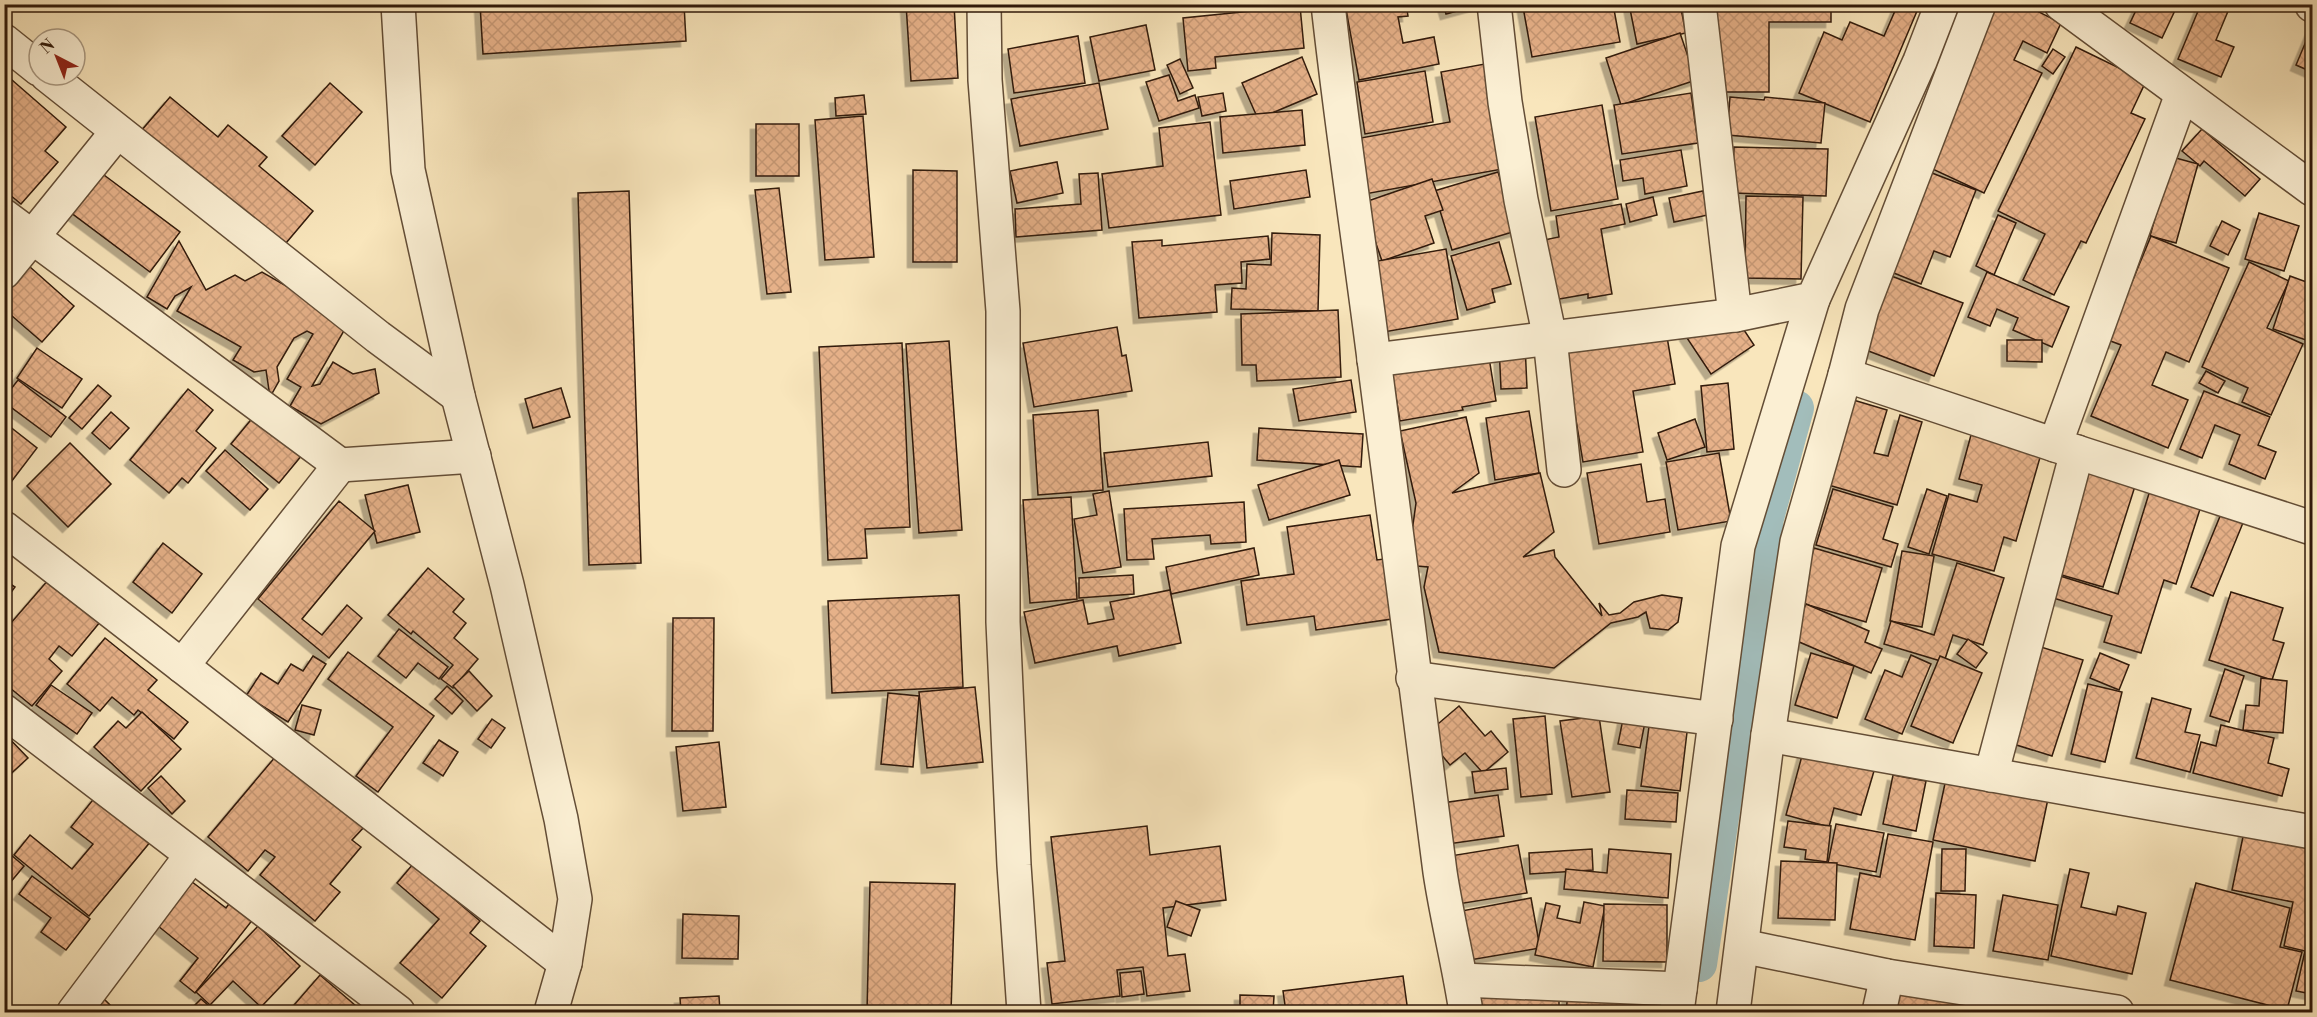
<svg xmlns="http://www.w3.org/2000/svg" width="2317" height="1017" font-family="'Libre Bodoni',serif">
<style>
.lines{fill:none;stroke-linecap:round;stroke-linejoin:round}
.canal{stroke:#a2bdbb;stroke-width:36}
.building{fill:url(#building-cross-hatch);stroke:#311a0a;stroke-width:1.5;filter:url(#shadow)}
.minor-casing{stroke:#634d36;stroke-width:36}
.minor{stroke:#fbefd3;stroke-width:33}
</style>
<defs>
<pattern id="building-cross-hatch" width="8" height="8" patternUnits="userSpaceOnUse" patternTransform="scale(1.5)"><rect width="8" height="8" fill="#e6b189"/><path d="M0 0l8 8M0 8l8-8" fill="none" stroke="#c69875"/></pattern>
<filter id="shadow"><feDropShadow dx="-5.5" dy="5.5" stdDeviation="0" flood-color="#0004"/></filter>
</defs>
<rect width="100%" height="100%" fill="#f9e6bc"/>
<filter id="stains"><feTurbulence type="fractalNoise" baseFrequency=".00333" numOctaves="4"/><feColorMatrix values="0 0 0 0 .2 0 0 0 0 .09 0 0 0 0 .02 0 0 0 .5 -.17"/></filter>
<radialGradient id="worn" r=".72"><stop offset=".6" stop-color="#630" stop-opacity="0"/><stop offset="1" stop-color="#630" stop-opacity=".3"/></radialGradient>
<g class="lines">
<polyline class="canal" points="1699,964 1766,518 1796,408"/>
</g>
<g class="building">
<polygon points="480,4 684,4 686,41 483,54"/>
<polygon points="906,4 954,4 958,78 911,81"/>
<polygon points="1345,4 1406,4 1408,16 1398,17 1403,43 1434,37 1439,64 1359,80"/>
<polygon points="1443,4 1479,4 1479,5 1446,14"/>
<polygon points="1534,4 1613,4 1620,42 1532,57 1523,7"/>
<polygon points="1629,4 1680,4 1686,33 1637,44"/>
<polygon points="1716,4 1762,4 1762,9 1777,10 1777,4 1831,4 1831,22 1769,22 1769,92 1716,92"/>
<polygon points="1898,4 1920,4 1870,122 1799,93 1824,32 1842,40 1850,22 1884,36"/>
<polygon points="1985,4 2023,4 2061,23 2047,53 2023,41 2014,60 2042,73 1984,193 1911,159"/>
<polygon points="2139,4 2178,4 2162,38 2130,23"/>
<polygon points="2201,4 2231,4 2216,40 2234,47 2221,77 2178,59"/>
<polygon points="1300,6 1304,48 1215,57 1216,68 1188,71 1183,18"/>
<polygon points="1146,25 1155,70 1099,81 1090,37"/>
<polygon points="2312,27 2312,72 2296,65"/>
<polygon points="1680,33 1696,80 1621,105 1606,58"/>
<polygon points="1078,36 1085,83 1014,93 1008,49"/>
<polygon points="2076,47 2146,81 2131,113 2145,119 2086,243 2081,241 2054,295 2023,280 2045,234 1998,211"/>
<polygon points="2053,49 2065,57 2053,74 2042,66"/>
<polygon points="1302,57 1317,94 1258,119 1242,83"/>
<polygon points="1180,59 1193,88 1180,94 1167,65"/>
<polygon points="1490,63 1508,168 1365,194 1355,139 1450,122 1441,72"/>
<polygon points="1425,71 1433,122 1365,134 1357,82"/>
<polygon points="4,73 66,127 45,151 58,162 21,204 4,190"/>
<polygon points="1169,75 1178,101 1195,95 1199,108 1159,121 1146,82"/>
<polygon points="330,83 362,112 315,165 282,136"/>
<polygon points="1099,83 1108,129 1020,146 1011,99"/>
<polygon points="1223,93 1226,111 1202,116 1198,97"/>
<polygon points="1691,93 1698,143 1622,154 1614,105"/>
<polygon points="864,95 866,114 836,116 835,98"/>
<polygon points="170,97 218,137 228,125 267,157 259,166 313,211 281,249 141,131"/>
<polygon points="1730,97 1764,100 1765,97 1825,103 1821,143 1727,135"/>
<polygon points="1602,105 1618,199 1551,211 1535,117"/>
<polygon points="1302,110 1305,145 1223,153 1220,117"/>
<polygon points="863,116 874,257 825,260 815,120"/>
<polygon points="1210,122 1221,215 1109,228 1102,174 1163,166 1159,128"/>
<rect x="756" y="124" width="43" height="52"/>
<polygon points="2202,129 2260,179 2245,196 2204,161 2200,166 2182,151"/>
<polygon points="1734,147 1828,149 1826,196 1732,193"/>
<polygon points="1681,150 1687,186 1645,194 1643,178 1623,181 1620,160"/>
<polygon points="2172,157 2198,164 2176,243 2150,236"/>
<polygon points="1057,162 1063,193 1017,203 1010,171"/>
<polygon points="92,166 180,232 150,272 62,206"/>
<polygon points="1919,168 1976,190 1950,257 1934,251 1921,284 1879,267"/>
<polygon points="913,170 957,171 957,262 913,262"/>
<polygon points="1306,170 1310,197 1234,209 1230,181"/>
<polygon points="1498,172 1516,231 1452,250 1434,191"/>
<polygon points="1098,173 1102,230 1016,237 1015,209 1081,204 1079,174"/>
<polygon points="1432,179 1443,210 1425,216 1434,243 1382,261 1362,203"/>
<polygon points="779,188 791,292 767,294 755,190"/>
<polygon points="629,191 641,563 589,565 578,193"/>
<polygon points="1703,191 1708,215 1674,222 1669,198"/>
<polygon points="1746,196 1803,197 1801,279 1745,278"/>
<polygon points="1653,197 1657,215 1630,222 1626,204"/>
<polygon points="1621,204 1625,224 1601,229 1612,294 1588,298 1588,294 1554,300 1544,240 1559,237 1556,216"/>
<polygon points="2259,213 2299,226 2284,271 2245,259"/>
<polygon points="1998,215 2016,223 1994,275 1976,266"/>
<polygon points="2222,221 2240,230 2228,255 2210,246"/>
<polygon points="1272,233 1320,235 1318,311 1231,309 1232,288 1246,289 1247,264 1271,265"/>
<polygon points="1268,236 1270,259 1241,262 1242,283 1215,285 1217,312 1139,318 1132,242 1162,240 1162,246"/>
<polygon points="2151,236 2229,268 2189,362 2166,352 2152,385 2188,400 2168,448 2091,416 2121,345 2108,340"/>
<polygon points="179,241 206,290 235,275 245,281 262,272 349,322 312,386 320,384 333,362 353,374 375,369 379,393 321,424 290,406 301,387 287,379 313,334 307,331 294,338 277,367 279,381 270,397 266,370 254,372 233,360 241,347 177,311 191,287 175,296 167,309 147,297"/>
<polygon points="1499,242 1511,284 1492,289 1495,302 1467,310 1451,256"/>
<polygon points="1446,249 1458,319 1384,332 1372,262"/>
<polygon points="21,259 74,306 42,342 4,309 4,277"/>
<polygon points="2249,262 2289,281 2267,328 2303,344 2271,415 2242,402 2248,388 2202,367"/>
<polygon points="1987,272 2069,307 2052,347 2013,330 2018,318 1997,309 1990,326 1968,317"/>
<polygon points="1886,274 1963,303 1934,376 1858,347"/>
<polygon points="2290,276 2312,284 2312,342 2273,329"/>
<polygon points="1728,306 1754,345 1711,374 1685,335"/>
<polygon points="1338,310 1341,377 1257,381 1256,365 1242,365 1241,314"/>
<polygon points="1665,325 1675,384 1633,391 1643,452 1583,462 1563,342"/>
<polygon points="1117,327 1122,356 1126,355 1132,391 1034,407 1023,343"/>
<polygon points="2007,340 2042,340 2042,362 2007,361"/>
<polygon points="949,341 962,530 919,533 906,344"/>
<polygon points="902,343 910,527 865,529 867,558 828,560 819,347"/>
<polygon points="1525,344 1527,388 1501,389 1499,345"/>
<polygon points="1487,345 1496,401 1462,407 1463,410 1400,421 1390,361"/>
<polygon points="37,348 82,379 62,408 17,378"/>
<polygon points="4,366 12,371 4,382"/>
<polygon points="2206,371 2225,381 2218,393 2199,383"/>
<polygon points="18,380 66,417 51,437 4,402 4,398"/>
<polygon points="1351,380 1356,412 1299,421 1293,389"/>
<polygon points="1728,383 1734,449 1707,452 1701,386"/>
<polygon points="98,385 111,396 82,429 69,418"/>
<polygon points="561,388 570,417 533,428 525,399"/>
<polygon points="188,389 213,410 196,431 216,448 188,483 182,478 169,493 130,460"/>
<polygon points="2204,391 2270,417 2258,445 2276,452 2265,479 2229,464 2240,435 2215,425 2202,458 2180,449"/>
<polygon points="1850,399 1887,410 1874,453 1888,456 1900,415 1922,422 1897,505 1825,484"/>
<polygon points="1098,410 1103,490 1038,495 1033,415"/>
<polygon points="1529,411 1539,473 1495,480 1486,418"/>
<polygon points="111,412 129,428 110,449 92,433"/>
<polygon points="254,416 302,455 279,483 231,444"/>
<polygon points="1466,417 1479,473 1452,493 1540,473 1554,532 1523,557 1554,550 1555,557 1602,616 1599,603 1609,615 1620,613 1634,602 1662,595 1682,598 1678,622 1668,630 1650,628 1646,612 1638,617 1611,623 1554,668 1439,652 1424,587 1428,567 1417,566 1411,539 1416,503 1400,431"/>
<polygon points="1695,419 1705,447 1667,460 1658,433"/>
<polygon points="4,422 37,448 8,486 4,484"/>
<polygon points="1259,428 1363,434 1361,467 1257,460"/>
<polygon points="1971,435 2041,454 2016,541 2004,537 1994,571 1932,554 1949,494 1977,502 1982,485 1959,479"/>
<polygon points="1208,442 1212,476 1108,487 1104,453"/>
<polygon points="70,443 111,484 68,527 27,486"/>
<polygon points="225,450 268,489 250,510 206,471"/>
<polygon points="1719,453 1731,521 1678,530 1666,462"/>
<polygon points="1339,460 1350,495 1269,520 1258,485"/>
<polygon points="1641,464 1647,502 1665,499 1670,532 1599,544 1587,473"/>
<polygon points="2079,466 2136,483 2103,587 2048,571"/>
<polygon points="408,485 420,532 377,543 365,495"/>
<polygon points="2151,487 2202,503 2176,584 2164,580 2141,653 2104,642 2112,616 2050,597 2057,575 2118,594"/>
<polygon points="1833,489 1893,507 1883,539 1898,544 1891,567 1816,545"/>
<polygon points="1927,489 1947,496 1929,554 1908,547"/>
<polygon points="1109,491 1121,567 1083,573 1074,519 1097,515 1093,494"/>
<polygon points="1071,497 1077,599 1030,603 1023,500"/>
<polygon points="339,501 375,531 302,619 322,635 347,605 362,618 329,658 258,599"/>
<polygon points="1244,502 1246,542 1211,544 1210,535 1152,539 1154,559 1127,560 1124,509"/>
<polygon points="2223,509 2245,518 2213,596 2191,587"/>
<polygon points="1370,515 1377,560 1384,559 1392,619 1316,630 1314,616 1247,625 1241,581 1294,574 1287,527"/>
<polygon points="163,543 202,574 172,613 133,582"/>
<polygon points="1254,548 1259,575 1171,594 1166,567"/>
<polygon points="1814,548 1882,568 1866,622 1798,602"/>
<polygon points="1902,551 1934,556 1922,627 1890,621"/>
<polygon points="1957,563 2004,578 1983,645 1953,635 1944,662 1884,644 1891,621 1934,635"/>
<polygon points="428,568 464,599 453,612 466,623 454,638 478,659 453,688 441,679 453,665 413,631 411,634 388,615"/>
<polygon points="1133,575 1134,594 1079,598 1079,578"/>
<polygon points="49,579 100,622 72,656 59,646 49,659 62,671 32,706 4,683 4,631"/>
<polygon points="4,580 15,587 4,602"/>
<polygon points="1170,590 1181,643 1119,656 1117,646 1035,663 1024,612 1083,600 1088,624 1114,619 1110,602"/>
<polygon points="2231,592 2283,608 2273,640 2284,643 2272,680 2209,660"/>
<polygon points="959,595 963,687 832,693 828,601"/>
<polygon points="1806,604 1869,631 1865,642 1882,649 1871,673 1790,638"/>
<polygon points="673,618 714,618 713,731 672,731"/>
<polygon points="399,629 448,667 439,679 418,663 406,678 378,656"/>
<polygon points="105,638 157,680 148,690 188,722 174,739 138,710 134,715 112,697 100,711 67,684"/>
<polygon points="1968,639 1987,653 1976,668 1957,654"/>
<polygon points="2028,643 2083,660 2052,756 1997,739"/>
<polygon points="348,652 434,716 378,792 356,776 393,727 328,679"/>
<polygon points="1811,653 1854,666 1837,718 1795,705"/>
<polygon points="2100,653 2129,665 2119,690 2090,678"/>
<polygon points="1911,655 1931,664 1902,734 1865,719 1885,670 1902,677"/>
<polygon points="313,656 326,664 288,722 246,696 261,673 278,684 291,664 303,671"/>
<polygon points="1940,656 1982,673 1953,743 1911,726"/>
<polygon points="2225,669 2244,676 2229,722 2210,716"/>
<polygon points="469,671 492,696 477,711 453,686"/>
<polygon points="2261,678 2287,681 2283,733 2243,730 2246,705 2259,706"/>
<polygon points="2088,684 2122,692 2105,762 2071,754"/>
<polygon points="51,685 92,713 77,734 36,705"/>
<polygon points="447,686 463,701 452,714 435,699"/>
<polygon points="975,687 983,762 927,768 919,692"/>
<polygon points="888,693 919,696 913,767 881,764"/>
<polygon points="2152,698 2191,709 2185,732 2200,735 2190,772 2136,758"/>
<polygon points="302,705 321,710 314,735 295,730"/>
<polygon points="1459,706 1485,736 1491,731 1508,752 1483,773 1465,753 1450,765 1425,735"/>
<polygon points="142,712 181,749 141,791 94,747 118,721 126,728"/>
<polygon points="1624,714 1646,717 1640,748 1618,744"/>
<polygon points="1545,716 1552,794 1521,797 1513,719"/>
<polygon points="1599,716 1610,792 1572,797 1560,721"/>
<polygon points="492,719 505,728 491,748 478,739"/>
<polygon points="1650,719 1688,724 1680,791 1641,786"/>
<polygon points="2221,725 2274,738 2268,763 2289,769 2282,796 2193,773 2201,742 2216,746"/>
<polygon points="4,733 28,758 4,780"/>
<polygon points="439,740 458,752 443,776 423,763"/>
<polygon points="719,742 726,807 683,811 676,747"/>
<polygon points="1803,752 1874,771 1861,815 1834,808 1829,827 1786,815"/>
<polygon points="276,756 365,826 352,840 361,847 330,884 340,892 315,921 260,875 275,857 265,850 248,871 208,837"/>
<polygon points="1506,768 1508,789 1475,793 1472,772"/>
<polygon points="1947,774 2049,794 2035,861 1933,840"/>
<polygon points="1893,775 1926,781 1916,831 1883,824"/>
<polygon points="161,776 185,801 172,814 148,788"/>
<polygon points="1627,790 1678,793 1676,822 1625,819"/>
<polygon points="1498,795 1504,836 1448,844 1442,803"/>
<polygon points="96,796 151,841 89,916 14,855 30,835 72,869 93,844 71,827"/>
<polygon points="1788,821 1831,826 1827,862 1805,859 1806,850 1784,847"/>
<polygon points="1836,824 1884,833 1876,872 1828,863"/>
<polygon points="1147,826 1150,855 1220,846 1226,900 1163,908 1168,956 1185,954 1190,991 1147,996 1143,967 1117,970 1120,996 1052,1004 1047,963 1065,961 1051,837"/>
<polygon points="2245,827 2312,841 2312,994 2296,991 2305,951 2284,946 2293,902 2232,890"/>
<polygon points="1888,834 1933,842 1915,940 1850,929 1860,873 1880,877"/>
<polygon points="1518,845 1527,893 1458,904 1450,856"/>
<polygon points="4,849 24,866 4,890"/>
<polygon points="1592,849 1593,870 1530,874 1529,853"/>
<polygon points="1609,849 1671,854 1668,898 1564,889 1566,869 1607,873"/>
<polygon points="1942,849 1966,849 1965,891 1941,891"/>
<polygon points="1781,861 1837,863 1835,920 1778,918"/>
<polygon points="413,864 480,921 470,933 486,946 442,998 400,963 439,919 397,883"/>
<polygon points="2070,869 2089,873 2081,907 2116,915 2118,906 2146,913 2132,974 2051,956"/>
<polygon points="32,876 90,919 66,950 41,932 51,918 19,894"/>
<polygon points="187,878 226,908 231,901 254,918 195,993 180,981 198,958 153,922"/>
<polygon points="870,882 955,884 951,1012 867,1012"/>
<polygon points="2196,883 2290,908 2280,947 2302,952 2287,1010 2170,980"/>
<polygon points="1936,893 1976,895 1974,948 1934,946"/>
<polygon points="4,895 11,901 4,909"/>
<polygon points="2003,895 2058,905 2048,960 1993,951"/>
<polygon points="1531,898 1540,948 1464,961 1456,912"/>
<polygon points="1176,901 1200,910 1191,936 1167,927"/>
<polygon points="1584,902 1605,906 1593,967 1535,955 1546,903 1560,906 1557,918 1580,923"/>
<polygon points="1604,904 1667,905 1667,962 1603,961"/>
<polygon points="683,914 739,916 738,959 682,958"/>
<polygon points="258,926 300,966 261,1007 233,981 210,1005 196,992"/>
<polygon points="1141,971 1144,994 1122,997 1120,973"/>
<polygon points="320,975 363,1012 288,1012"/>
<polygon points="1403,976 1408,1012 1286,1012 1283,991"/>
<polygon points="1569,983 1644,990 1642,1012 1566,1012"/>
<polygon points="1481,985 1559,985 1559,1012 1480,1012"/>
<polygon points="97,992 115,1010 112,1012 75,1012"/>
<polygon points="1890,993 1977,1002 1976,1012 1888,1012"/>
<polygon points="1240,995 1274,996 1273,1012 1240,1012"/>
<polygon points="719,996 720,1012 681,1012 680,998"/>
<polygon points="201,999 216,1012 188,1012"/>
</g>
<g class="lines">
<g class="minor-casing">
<g id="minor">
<polyline points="398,4 408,170 458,396 507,585 561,819 575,899 565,963 551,1012"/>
<polyline points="984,4 985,80 1003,311 1003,622 1014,865 1024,1012"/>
<path d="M1328,4C1341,123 1359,241 1374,359C1397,530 1417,701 1440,872C1447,919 1459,965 1466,1012"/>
<polyline points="1494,4 1505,102 1521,200 1550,338 1564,470"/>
<polyline points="1699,4 1735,315"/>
<polyline points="2061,4 2312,189"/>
<polyline points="2312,4 2312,5"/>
<polyline points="4,41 39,69"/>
<polyline points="47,75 378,337 458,396"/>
<polyline points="4,216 340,465 474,456"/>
<polyline points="4,272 117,132"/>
<polyline points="1374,360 1735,315 1813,299 1920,61 1942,4"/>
<polyline points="1845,375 2055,445 2312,528"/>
<polyline points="2055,445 2182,94"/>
<polyline points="4,528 565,963"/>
<polyline points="182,666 340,465"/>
<polyline points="1413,678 1716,719"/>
<polyline points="4,711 398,1012"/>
<polyline points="1768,735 2312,832"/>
<polyline points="1991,775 2077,452"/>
<polyline points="1742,946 1887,976 2117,1012"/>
<polyline points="1461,980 1680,989"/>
<polyline points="74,1012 191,856"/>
<polyline points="1677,1012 1738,546 1813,299"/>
<polyline points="1733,1012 1768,735 1797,542 1845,375 1862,309 1979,4"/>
<polyline points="1879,1012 1887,976"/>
</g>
</g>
<use href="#minor" class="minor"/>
</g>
<rect width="2317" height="1017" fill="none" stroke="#f9e6bc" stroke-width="24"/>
<rect x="6" y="6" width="2305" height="1005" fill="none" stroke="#311a0a" stroke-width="3"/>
<rect x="12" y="12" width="2293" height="993" fill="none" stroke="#311a0a" stroke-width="1.5"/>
<g transform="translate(57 57) rotate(318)"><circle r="28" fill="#fbefd3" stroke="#aa9a83" stroke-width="1.5"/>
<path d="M0-4.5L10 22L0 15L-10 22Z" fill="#8f2418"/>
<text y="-9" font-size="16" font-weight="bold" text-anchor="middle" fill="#311a0a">N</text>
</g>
<rect width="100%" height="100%" filter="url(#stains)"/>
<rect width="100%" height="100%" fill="url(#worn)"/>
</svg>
